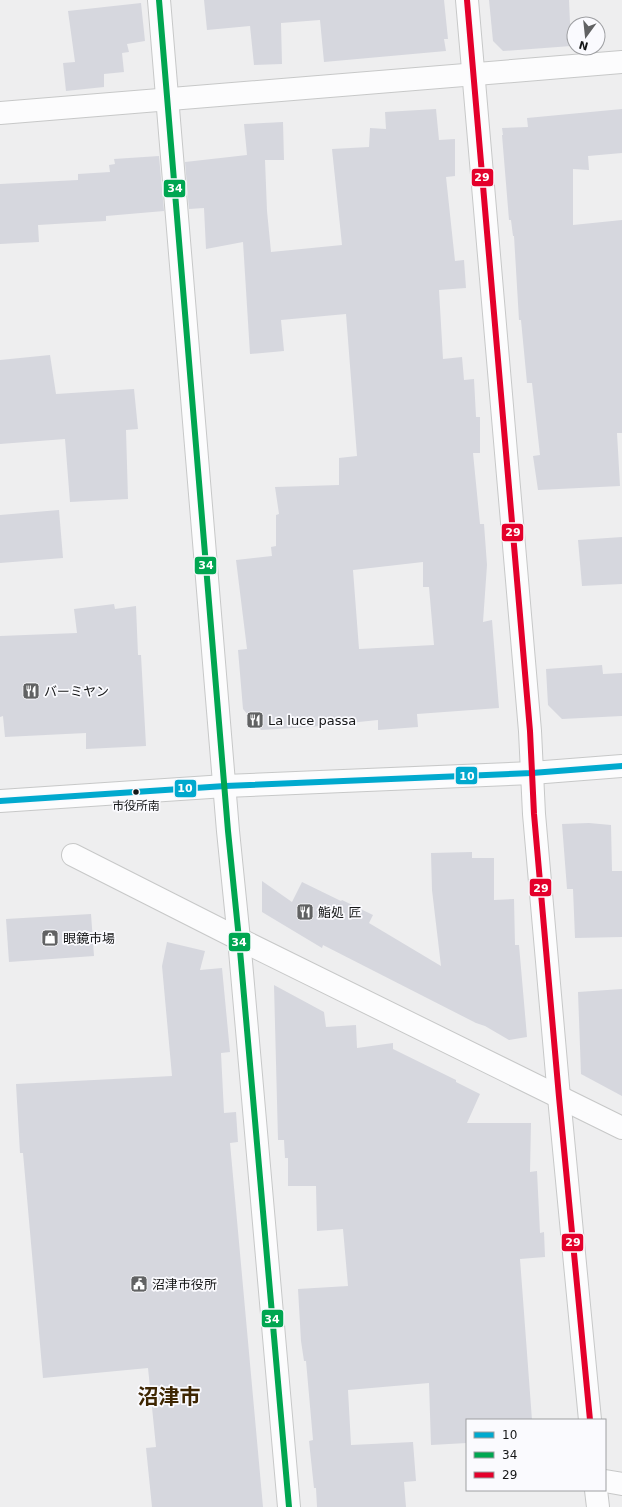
<svg xmlns="http://www.w3.org/2000/svg" width="622" height="1507" font-family="'DejaVu Sans','Noto Sans JP',sans-serif">
<style>
.building{fill:#d6d7de;fill-rule:evenodd}
.lines{fill:none;stroke-linecap:round;stroke-linejoin:round}
.street-casing{stroke:#c7c8c8;stroke-width:24}
.secondary-casing{stroke:#c7c8c8;stroke-width:24}
.street{stroke:#fcfcfd;stroke-width:22}
.secondary{stroke:#fcfcfd;stroke-width:22}
.bus-1-casing{stroke:#fafafe;stroke-width:9}
.bus-2-casing{stroke:#fafafe;stroke-width:9}
.bus-3-casing{stroke:#fafafe;stroke-width:9}
.bus-1{stroke:#00a9ce;stroke-width:6}
.bus-2{stroke:#00a651;stroke-width:6}
.bus-3{stroke:#e4002b;stroke-width:6}
.bus-dot{fill:#151617;stroke:#fafafe;stroke-width:1.5}
.labels{text-anchor:middle;stroke-width:3.5;stroke-linejoin:round;paint-order:stroke}
.bus-label{font-size:12px;fill:#151617;stroke:#fafafe}
.poi-label{font-size:13px;fill:#151617;stroke:#fafafe;text-anchor:start}
.town-label{font-size:21px;font-weight:bold;fill:#3e2602;stroke:#fafafe}
.line-badge{stroke:#fafafe;stroke-width:1.5}
.badge-label{font-size:11px;text-anchor:middle;font-weight:bold;fill:#fff}
</style>
<rect width="100%" height="100%" fill="#eeeeef"/>
<g class="building">
<polygon points="204,0 444,0 448,39 444,39 446,51 324,62 320,20 281,23 282,64 254,65 250,26 207,30"/>
<polygon points="489,0 569,0 571,46 503,51 493,41"/>
<polygon points="141,3 145,41 127,44 129,52 122,53 124,72 104,74 104,87 66,91 63,63 75,62 68,11"/>
<path d="M436,109L439,140L455,139V176L446,177L455,261L464,260L466,288L439,290L443,359L462,357L464,380L474,379L476,417H480V453H473L480,524H484L487,565L483,622L492,620L499,708L417,714L418,727L378,730V720L310,727L261,730L243,709L238,650L247,649L236,560L272,556L271,547L276,546V515L279,514L275,487L339,485V458L357,456L346,314L281,320L284,351L250,354L243,242L206,249L204,208L189,209L185,162L247,155L244,124L283,122L284,160H265L267,211L271,252L342,245L332,149L369,147L370,128L386,129L385,112ZM423,562V587H429L434,645L359,649L353,570Z"/>
<polygon points="622,109 622,153 588,156 589,170 573,169 573,225 622,220 622,433 617,433 620,486 538,490 533,456 540,455 532,383 527,383 521,320 519,320 514,236 513,236 511,220 509,220 502,135 503,135 502,128 528,127 527,118"/>
<polygon points="159,156 164,211 106,216 106,221 38,225 39,242 0,244 0,184 78,180 78,174 110,172 109,165 115,164 114,159"/>
<polygon points="50,355 56,394 134,389 138,429 126,430 128,499 70,502 65,439 0,444 0,360"/>
<polygon points="59,510 63,558 0,563 0,515"/>
<polygon points="622,537 622,584 582,586 578,540"/>
<polygon points="114,604 115,609 136,606 138,655 141,655 146,746 86,749 86,733 5,737 3,716 0,717 0,636 77,633 74,609"/>
<polygon points="602,665 603,674 622,673 622,716 562,719 548,705 546,669"/>
<polygon points="589,823 611,825 612,871 622,871 622,937 575,938 573,889 567,889 562,824"/>
<polygon points="472,852 472,858 494,858 494,900 514,899 515,945 519,945 527,1037 509,1040 485,1026 476,1023 323,945 322,948 262,912 262,881 292,902 302,882 341,901 342,900 373,915 369,923 441,966 432,890 431,853"/>
<polygon points="91,914 94,956 9,962 6,919"/>
<polygon points="167,942 205,951 200,970 222,968 230,1052 221,1053 224,1113 236,1112 238,1142 230,1143 263,1507 152,1507 146,1448 156,1447 148,1368 43,1378 23,1153 20,1153 16,1084 172,1076 162,966"/>
<polygon points="274,985 324,1012 326,1027 356,1025 357,1048 393,1043 393,1049 456,1080 456,1082 480,1094 467,1123 531,1123 530,1172 537,1171 540,1233 544,1232 545,1257 520,1259 532,1420 467,1420 467,1443 431,1445 429,1383 348,1390 351,1445 413,1442 416,1481 404,1482 406,1507 317,1507 316,1488 314,1488 309,1441 313,1440 306,1361 304,1361 301,1341 298,1289 348,1286 343,1229 317,1231 316,1186 288,1186 288,1158 285,1158 284,1140 278,1140"/>
<polygon points="622,989 622,1096 581,1074 578,992"/>
</g>
<g class="lines">
<g class="street-casing">
<g id="street">
<polyline points="159,0 228,831 239,939 289,1507"/>
<polyline points="467,0 530,731 534,814 559,1097 590,1420"/>
<polyline points="0,113 622,62"/>
<polyline points="73,855 239,939 622,1128"/>
<polyline points="605,1481 622,1484"/>
<polyline points="596,1490 598,1507"/>
</g>
</g>
<g class="secondary-casing">
<polyline id="secondary" points="0,801 225,786 532,773 622,766"/>
</g>
<use href="#street" class="street"/>
<use href="#secondary" class="secondary"/>
<g class="bus-1-casing">
<polyline id="bus-1" points="0,801 225,786 532,773 622,766"/>
</g>
<g class="bus-2-casing">
<polyline id="bus-2" points="159,0 228,831 239,939 289,1507"/>
</g>
<g class="bus-3-casing">
<polyline id="bus-3" points="467,0 530,731 534,814 559,1097 590,1420"/>
</g>
<use href="#bus-1" class="bus-1"/>
<use href="#bus-2" class="bus-2"/>
<use href="#bus-3" class="bus-3"/>
</g>
<defs>
<g id="restaurant-square" transform="scale(0.9)"><rect x="-9" y="-9" width="18" height="18" rx="4" fill="#616263" stroke="#fafafe"/><path d="M-5-6h1v4h1v-4h1v4h1v-4h1v5L-1.5 .5V6h-2V.5L-5-1ZM5-6V6H3V1.5H1.5Q1.5-4 5-6Z" fill="#fff"/></g>
<g id="shop-square" transform="scale(0.9)"><rect x="-9" y="-9" width="18" height="18" rx="4" fill="#616263" stroke="#fafafe"/><path d="M-5-2.5h2.3a2.7 3.5 0 0 1 5.4 0H5L5.5 6h-11ZM-1.5-2.5h3a1.5 2.3 0 0 0-3 0Z" fill="#fff"/></g>
<g id="civic-square" transform="scale(0.9)"><rect x="-9" y="-9" width="18" height="18" rx="4" fill="#616263" stroke="#fafafe"/><path d="M-.6-6.5H3V-4.5H.6V-3L4-1V1h2V6H-6V1h2V-1L-.6-3ZM-1.2 2.5V6h2.4V2.5Z" fill="#fff"/></g>
</defs>
<g fill-rule="evenodd">
<use href="#restaurant-square" x="31" y="691"/>
<use href="#restaurant-square" x="255" y="720"/>
<use href="#restaurant-square" x="305" y="912"/>
<use href="#shop-square" x="50" y="938"/>
<use href="#civic-square" x="139" y="1284"/>
</g>
<circle class="bus-dot" cx="136" cy="792" r="3.5"/>
<g class="labels">
<g class="bus-label">
<text x="136" y="810">市役所南</text>
</g>
<g class="poi-label">
<text x="44" y="696">バーミヤン</text>
<text x="268" y="725">La luce passa</text>
<text x="318" y="917">鮨処 匠</text>
<text x="63" y="943">眼鏡市場</text>
<text x="152" y="1289">沼津市役所</text>
</g>
<g class="town-label">
<text x="169" y="1404">沼津市</text>
</g>
</g>
<g class="line-badge">
<rect x="471" y="168" width="23" height="19" rx="4" fill="#e4002b"/>
<rect x="163" y="179" width="23" height="19" rx="4" fill="#00a651"/>
<rect x="501" y="523" width="23" height="19" rx="4" fill="#e4002b"/>
<rect x="194" y="556" width="23" height="19" rx="4" fill="#00a651"/>
<rect x="455" y="766" width="23" height="19" rx="4" fill="#00a9ce"/>
<rect x="174" y="779" width="23" height="19" rx="4" fill="#00a9ce"/>
<rect x="529" y="878" width="23" height="19" rx="4" fill="#e4002b"/>
<rect x="228" y="932" width="23" height="20" rx="4" fill="#00a651"/>
<rect x="561" y="1233" width="23" height="19" rx="4" fill="#e4002b"/>
<rect x="261" y="1309" width="23" height="19" rx="4" fill="#00a651"/>
</g>
<g class="badge-label">
<text x="482" y="181">29</text>
<text x="175" y="192">34</text>
<text x="513" y="536">29</text>
<text x="206" y="569">34</text>
<text x="467" y="780">10</text>
<text x="185" y="792">10</text>
<text x="541" y="892">29</text>
<text x="239" y="946">34</text>
<text x="573" y="1246">29</text>
<text x="272" y="1323">34</text>
</g>
<rect x="466" y="1419" width="140" height="72" fill="#fafafe" stroke="#9e9fa2"/>
<rect x="474" y="1432" width="20" height="6" fill="#00a9ce" stroke="#9e9fa2"/>
<text x="502" y="1439" font-size="12" fill="#151617">10</text>
<rect x="474" y="1452" width="20" height="6" fill="#00a651" stroke="#9e9fa2"/>
<text x="502" y="1459" font-size="12" fill="#151617">34</text>
<rect x="474" y="1472" width="20" height="6" fill="#e4002b" stroke="#9e9fa2"/>
<text x="502" y="1479" font-size="12" fill="#151617">29</text>
<g transform="translate(586 36) rotate(195)"><circle r="19" fill="#fafafe" stroke="#9e9fa2"/>
<path d="M0-3L7 15L0 10L-7 15Z" fill="#616263"/>
<text y="-6" font-size="11" font-weight="bold" text-anchor="middle" fill="#151617">N</text>
</g>
</svg>
